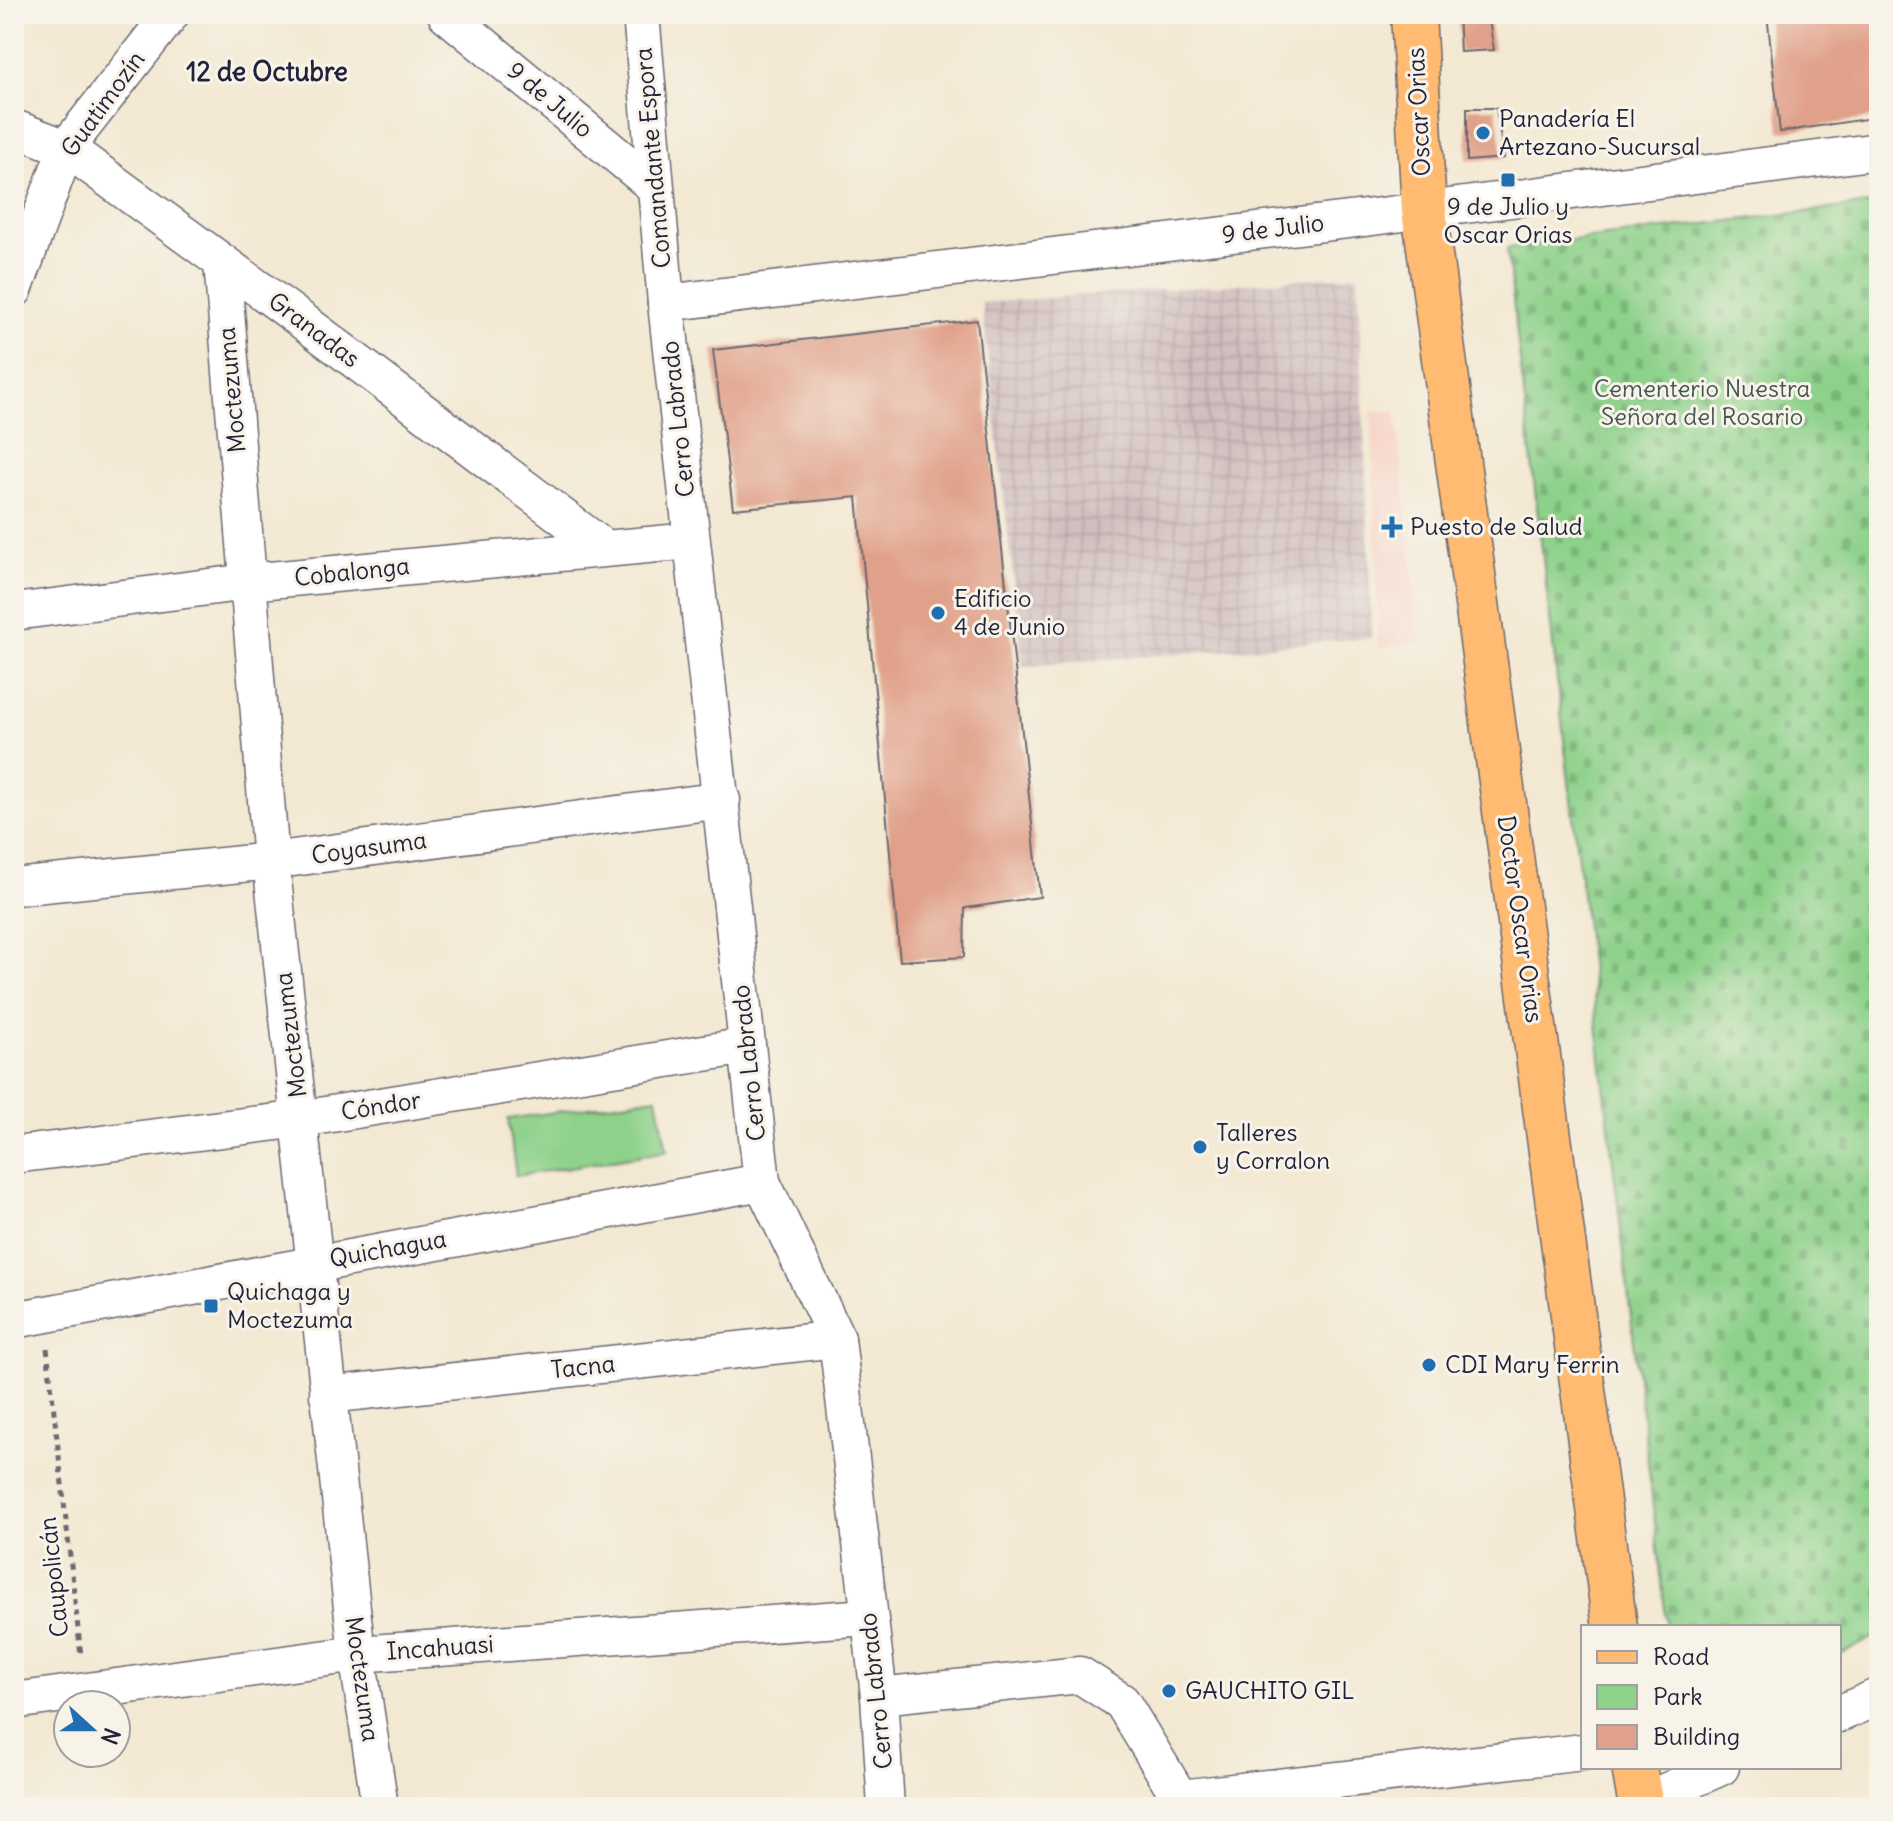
<svg xmlns="http://www.w3.org/2000/svg" width="1893" height="1821" font-family="Delius,sans-serif">
<style>
.built{fill:#f7d1c6}
.industrial{fill:url(#industrial-grid)}
.cemetery{fill:url(#cemetery-stones);stroke:#587a62;stroke-width:2}
.park{fill:#8dd18a;stroke:#587a62;stroke-width:2}
.building{fill:#e0a089}
.lines{fill:none;stroke-linecap:round;stroke-linejoin:round}
.minor-casing{stroke:#6b6770;stroke-width:39}
.major-casing{stroke:#6b6770;stroke-width:47}
.path{stroke:#6b6770;stroke-width:5;stroke-dasharray:6 6;stroke-linecap:butt}
.minor{stroke:#fff;stroke-width:36}
.major{stroke:#ffbb71;stroke-width:44}
.poi-dot{fill:#1f6fb2;stroke:#f7f3e8;stroke-width:3}
.labels{text-anchor:middle;stroke-width:6;stroke-linejoin:round;paint-order:stroke}
.street-label{font-size:24px;fill:#22223b;stroke:#f7f3e8}
.poi-label{font-size:24px;fill:#22223b;stroke:#f7f3e8;text-anchor:start}
.park-label{font-size:24px;fill:#425753;stroke:#f7f3e8}
.neighbourhood-label{font-size:26px;font-weight:bold;fill:#22223b;stroke:#f7f3e8}
</style>
<defs>
<pattern id="industrial-grid" width="8" height="8" patternUnits="userSpaceOnUse" patternTransform="scale(2)"><rect width="8" height="8" fill="#d2bfbf"/><path d="M0 4h8M4 0v8" fill="none" stroke="#b4a4a5"/></pattern>
<pattern id="cemetery-stones" width="16" height="16" patternUnits="userSpaceOnUse" patternTransform="scale(2)"><rect width="16" height="16" fill="#8dd18a"/><path d="M2 7V4a2 2 0 0 1 4 0v3zM10 15v-3a2 2 0 0 1 4 0v3z" fill="#79b378"/></pattern>
</defs>
<rect width="100%" height="100%" fill="#f7f3e8"/>
<filter id="ink" filterUnits="userSpaceOnUse"><feTurbulence type="fractalNoise" baseFrequency=".0125" numOctaves="2"/><feDisplacementMap in="SourceGraphic" scale="16" xChannelSelector="R" yChannelSelector="G"/><feConvolveMatrix kernelMatrix="1 2 1 2 8 2 1 2 1" color-interpolation-filters="sRGB"/></filter>
<filter id="wash" filterUnits="userSpaceOnUse"><feTurbulence type="fractalNoise" baseFrequency=".006" numOctaves="4" result="noise"/><feDisplacementMap in="SourceGraphic" scale="32" xChannelSelector="R" yChannelSelector="G"/><feGaussianBlur stdDeviation="1.8" result="paint"/><feColorMatrix in="noise" values="0 0 0 0 0 0 0 0 0 0 0 0 0 0 0 0 0 1.4 0 .05"/><feComposite in="paint" operator="in"/></filter>
<g filter="url(#wash)">
<rect width="100%" height="100%" fill="#f3e8d2"/>
<polygon class="built" points="1372,411 1396,411 1420,642 1378,648"/>
<polygon class="industrial" points="1358,275 1372,638 1023,666 982,303"/>
<polygon class="cemetery" points="1879,203 1879,1635 1839,1655 1839,1627 1667,1627 1507,248"/>
<polygon class="park" points="657,1097 667,1151 516,1176 508,1119"/>
<g id="blocks">
<g class="building">
<polygon points="1458,14 1488,14 1494,50 1460,52"/>
<polygon points="1767,14 1879,14 1879,117 1780,132"/>
<polygon points="1467,108 1496,108 1504,158 1467,161"/>
<polygon points="977,320 1040,897 965,908 964,957 900,961 857,497 733,509 713,350"/>
</g>
</g>
</g>
<g filter="url(#ink)">
<use href="#blocks" fill-opacity="0" stroke="#6b6770" stroke-width="2"/>
<g class="lines">
<g class="minor-casing">
<g id="minor">
<polyline points="446,14 654,186"/>
<polyline points="641,14 666,303 762,1182 837,1339 879,1696 886,1807"/>
<polyline points="14,128 66,148 300,319 604,548"/>
<polyline points="222,262 271,861 357,1654 380,1807"/>
<polyline points="14,290 66,148 171,14"/>
<polyline points="666,303 1365,218 1879,151"/>
<polyline points="14,612 248,582 691,541"/>
<polyline points="14,887 271,861 722,800"/>
<polyline points="14,1155 301,1119 747,1046"/>
<polyline points="14,1320 762,1182"/>
<polyline points="328,1395 837,1339"/>
<polyline points="879,1696 1080,1675 1122,1702 1180,1798 1583,1752"/>
<polyline points="14,1701 357,1654 868,1617"/>
<polyline points="1839,1714 1879,1696"/>
<polyline points="1640,1803 1721,1767"/>
</g>
</g>
<g class="major-casing">
<g id="major">
<polyline points="1413,14 1424,210 1615,1627"/>
<polyline points="1634,1767 1641,1807"/>
</g>
</g>
<polyline class="path" points="47,1348 81,1656"/>
<use href="#minor" class="minor"/>
<use href="#major" class="major"/>
</g>
</g>
<g class="poi-dot">
<circle cx="1483" cy="133" r="8"/>
<rect x="1500" y="172" width="16" height="16" rx="4"/>
<path d="M1388 515h8v8h8v8h-8v8h-8v-8h-8v-8h8z"/>
<circle cx="938" cy="613" r="8"/>
<circle cx="1200" cy="1147" r="8"/>
<rect x="203" y="1298" width="16" height="16" rx="4"/>
<circle cx="1429" cy="1365" r="8"/>
<circle cx="1169" cy="1691" r="8"/>
</g>
<g class="labels">
<g class="street-label">
<text transform="translate(550 100) rotate(40)" y="8">9 de Julio</text>
<text transform="translate(103 104) rotate(-54)" y="8">Guatimozín</text>
<text transform="translate(1419 112) rotate(-93)" y="8">Oscar Orias</text>
<text transform="translate(653 158) rotate(-95)" y="8">Comandante Espora</text>
<text transform="translate(1273 229) rotate(-7)" y="8">9 de Julio</text>
<text transform="translate(314 330) rotate(37)" y="8">Granadas</text>
<text transform="translate(232 390) rotate(-95)" y="8">Moctezuma</text>
<text transform="translate(678 419) rotate(-96)" y="8">Cerro Labrado</text>
<text transform="translate(352 572) rotate(-6)" y="8">Cobalonga</text>
<text transform="translate(369 848) rotate(-8)" y="8">Coyasuma</text>
<text transform="translate(1520 919) rotate(82)" y="8">Doctor Oscar Orias</text>
<text transform="translate(291 1035) rotate(-97)" y="8">Moctezuma</text>
<text transform="translate(749 1063) rotate(-96)" y="8">Cerro Labrado</text>
<text transform="translate(381 1106) rotate(-9)" y="8">Cóndor</text>
<text transform="translate(388 1249) rotate(-10)" y="8">Quichagua</text>
<text transform="translate(583 1367) rotate(-6)" y="8">Tacna</text>
<text transform="translate(54 1577) rotate(-96)" y="8">Caupolicán</text>
<text transform="translate(440 1648) rotate(-4)" y="8">Incahuasi</text>
<text transform="translate(362 1679) rotate(82)" y="8">Moctezuma</text>
<text transform="translate(876 1691) rotate(-96)" y="8">Cerro Labrado</text>
</g>
<g class="poi-label">
<text x="1499" y="127">Panadería El<tspan x="1499" dy="28">Artezano-Sucursal</tspan></text>
<text x="1508" y="215" text-anchor="middle">9 de Julio y<tspan x="1508" dy="28">Oscar Orias</tspan></text>
<text x="1410" y="535">Puesto de Salud</text>
<text x="954" y="607">Edificio<tspan x="954" dy="28">4 de Junio</tspan></text>
<text x="1216" y="1141">Talleres<tspan x="1216" dy="28">y Corralon</tspan></text>
<text x="227" y="1300">Quichaga y<tspan x="227" dy="28">Moctezuma</tspan></text>
<text x="1445" y="1373">CDI Mary Ferrin</text>
<text x="1185" y="1699">GAUCHITO GIL</text>
</g>
<g class="park-label">
<text x="1702" y="397">Cementerio Nuestra<tspan x="1702" dy="28">Señora del Rosario</tspan></text>
</g>
<g class="neighbourhood-label">
<text x="267" y="81">12 de Octubre</text>
</g>
</g>
<rect width="1893" height="1821" fill="none" stroke="#f7f3e8" stroke-width="48"/>
<rect x="1581" y="1625" width="260" height="144" fill="#f7f3e8" stroke="#a29fa3" stroke-width="2"/>
<rect x="1597" y="1651" width="40" height="12" fill="#ffbb71" stroke="#a29fa3" stroke-width="2"/>
<text x="1653" y="1665" font-size="24" fill="#22223b">Road</text>
<rect x="1597" y="1685" width="40" height="24" fill="#8dd18a" stroke="#a29fa3" stroke-width="2"/>
<text x="1653" y="1705" font-size="24" fill="#22223b">Park</text>
<rect x="1597" y="1725" width="40" height="24" fill="#e0a089" stroke="#a29fa3" stroke-width="2"/>
<text x="1653" y="1745" font-size="24" fill="#22223b">Building</text>
<g transform="translate(92 1729) rotate(111)"><circle r="38" fill="#f7f3e8" stroke="#a29fa3" stroke-width="2"/>
<path d="M0-6L14 30L0 20L-14 30Z" fill="#1f6fb2"/>
<text y="-12" font-size="22" font-weight="bold" text-anchor="middle" fill="#22223b">N</text>
</g>
</svg>
